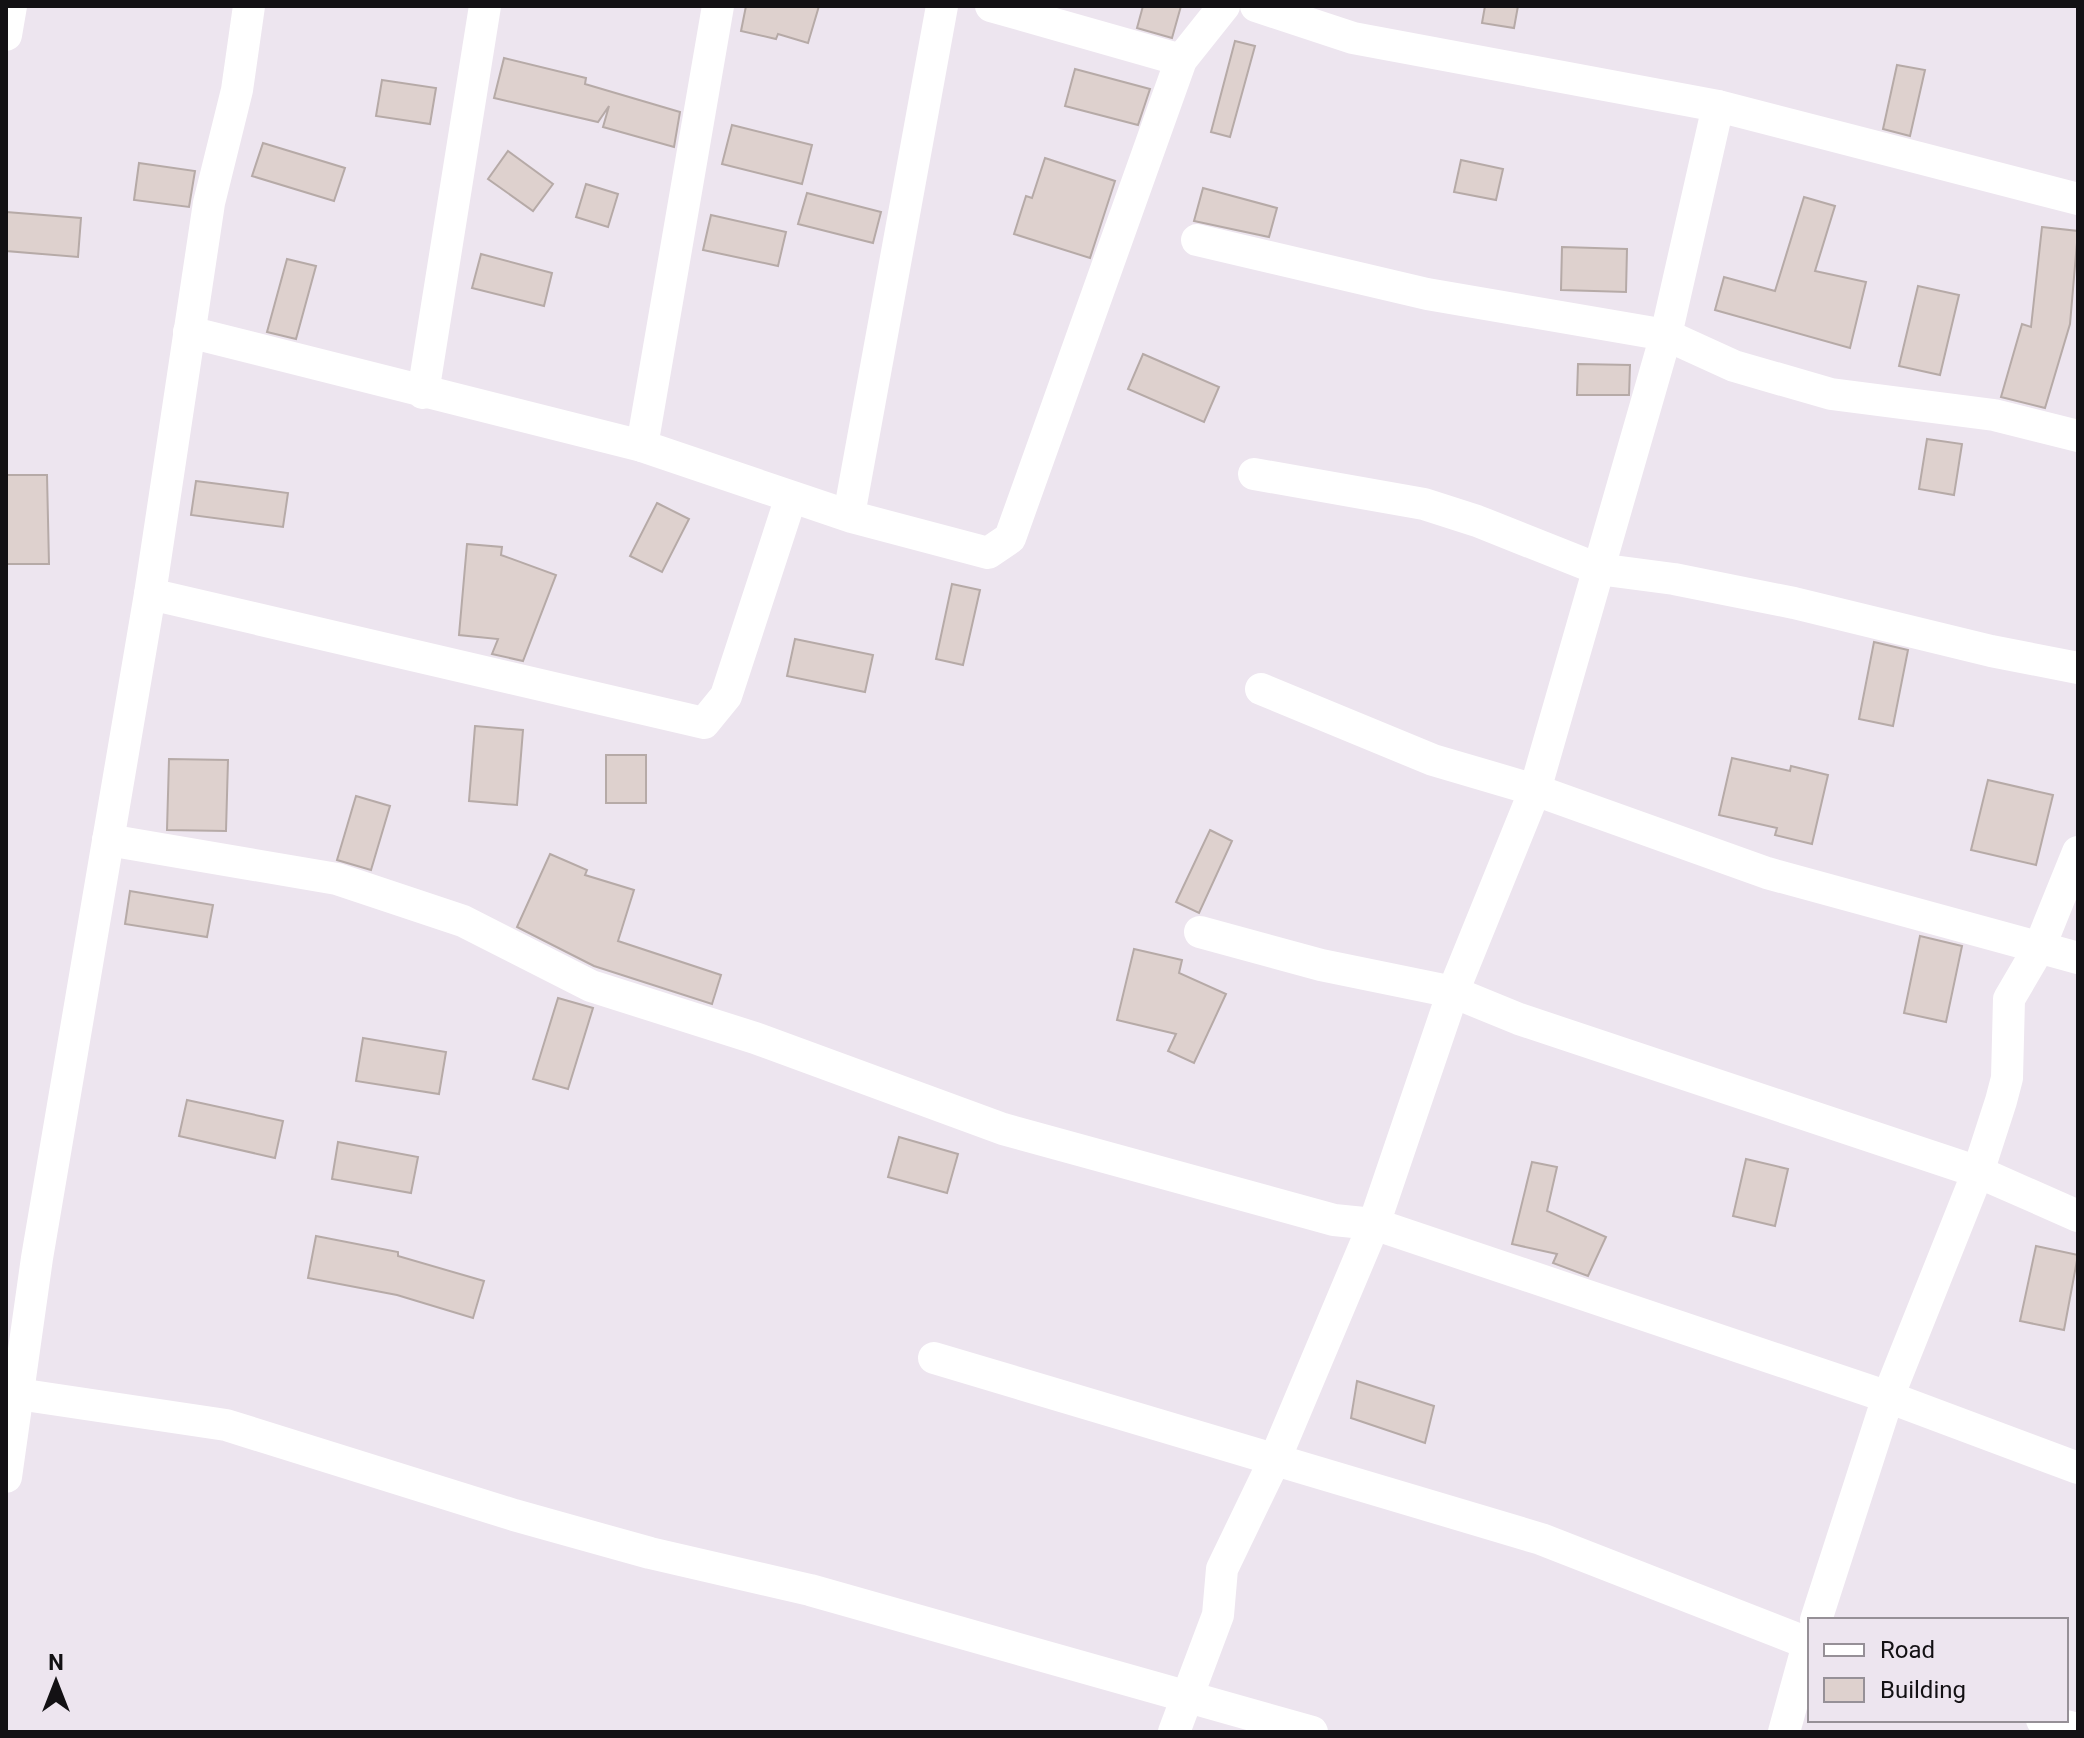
<svg xmlns="http://www.w3.org/2000/svg" width="2084" height="1738" font-family="Roboto,sans-serif">
<style>
.building{fill:#ded1ce;stroke:#b6aaa7;stroke-width:2}
.lines{fill:none;stroke-linecap:round;stroke-linejoin:round}
.minor{stroke:#fff;stroke-width:32}
</style>
<rect width="100%" height="100%" fill="#ede5ef"/>
<g class="building">
<polygon points="746,6 819,6 808,43 778,34 776,39 741,31"/>
<polygon points="1143,6 1181,6 1172,38 1137,28"/>
<polygon points="1485,6 1518,6 1514,28 1482,23"/>
<polygon points="1235,41 1255,46 1230,137 1211,132"/>
<polygon points="504,58 586,78 585,84 680,112 674,147 603,127 609,106 598,122 494,98"/>
<polygon points="1897,65 1925,70 1910,136 1883,129"/>
<polygon points="1075,69 1150,89 1138,125 1065,106"/>
<polygon points="382,80 436,88 430,124 376,116"/>
<polygon points="732,125 812,145 802,184 722,164"/>
<polygon points="263,143 345,168 334,201 252,176"/>
<polygon points="508,151 553,184 533,211 488,179"/>
<polygon points="1045,158 1115,181 1090,258 1014,234 1026,196 1032,198"/>
<polygon points="1461,160 1503,169 1496,200 1454,192"/>
<polygon points="139,163 195,171 189,207 134,200"/>
<polygon points="586,184 618,194 608,227 576,217"/>
<polygon points="1203,188 1277,208 1269,237 1194,221"/>
<polygon points="807,193 881,212 873,243 798,224"/>
<polygon points="1804,197 1835,206 1815,271 1866,282 1850,348 1715,310 1724,277 1775,291"/>
<polygon points="6,212 81,218 78,257 6,251"/>
<polygon points="711,215 786,232 778,266 703,250"/>
<polygon points="2042,227 2078,231 2070,324 2045,408 2001,397 2022,324 2031,327"/>
<polygon points="1562,247 1627,249 1626,292 1561,290"/>
<polygon points="481,254 552,273 544,306 472,288"/>
<polygon points="287,259 316,266 296,339 267,332"/>
<polygon points="1918,286 1959,295 1940,375 1899,366"/>
<polygon points="1143,354 1219,387 1204,422 1128,389"/>
<polygon points="1578,364 1630,365 1629,395 1577,395"/>
<polygon points="1927,439 1962,444 1954,495 1919,489"/>
<polygon points="6,475 47,475 49,564 6,564"/>
<polygon points="196,481 288,493 283,527 191,515"/>
<polygon points="657,503 689,519 662,572 630,556"/>
<polygon points="467,544 502,547 501,555 556,575 523,661 492,654 498,639 459,635"/>
<polygon points="952,584 980,590 963,665 936,659"/>
<polygon points="795,639 873,655 865,692 787,676"/>
<polygon points="1874,642 1908,650 1893,726 1859,719"/>
<polygon points="475,726 523,730 517,805 469,801"/>
<rect x="606" y="755" width="40" height="48"/>
<polygon points="1732,758 1790,771 1791,766 1828,775 1812,844 1775,835 1777,828 1719,815"/>
<polygon points="169,759 228,760 226,831 167,830"/>
<polygon points="1988,780 2053,795 2036,865 1971,850"/>
<polygon points="356,796 390,806 371,870 337,860"/>
<polygon points="1210,830 1232,841 1199,913 1176,902"/>
<polygon points="550,854 587,870 585,875 634,890 618,941 721,975 712,1004 594,966 517,927"/>
<polygon points="130,891 213,905 207,937 125,924"/>
<polygon points="1920,936 1962,946 1946,1022 1904,1013"/>
<polygon points="1134,949 1182,960 1179,973 1226,994 1194,1063 1168,1051 1176,1034 1117,1020"/>
<polygon points="558,998 593,1008 568,1089 533,1079"/>
<polygon points="363,1038 446,1052 439,1094 356,1081"/>
<polygon points="187,1100 283,1121 275,1158 179,1136"/>
<polygon points="899,1137 958,1154 947,1193 888,1177"/>
<polygon points="338,1142 418,1157 411,1193 332,1179"/>
<polygon points="1746,1159 1788,1169 1775,1226 1733,1216"/>
<polygon points="1532,1162 1557,1167 1547,1211 1606,1237 1588,1276 1553,1263 1557,1254 1512,1244"/>
<polygon points="316,1236 398,1252 398,1256 484,1281 473,1318 397,1295 308,1278"/>
<polygon points="2036,1246 2078,1255 2064,1330 2020,1321"/>
<polygon points="1357,1381 1434,1406 1425,1443 1351,1418"/>
</g>
<g class="lines">
<g class="minor">
<polyline points="991,6 1181,60"/>
<polyline points="1256,6 1353,38 1718,106 2078,199"/>
<polyline points="6,35 11,6"/>
<polyline points="1197,240 1427,294 1666,335 1734,366 1831,394 1994,415 2078,436"/>
<polyline points="189,332 642,446 852,517 988,553 1010,538 1181,60 1224,6"/>
<polyline points="423,393 485,6"/>
<polyline points="642,446 718,6"/>
<polyline points="1254,474 1424,504 1477,521 1598,569 1674,579 1794,603 1991,651 2078,668"/>
<polyline points="849,515 942,6"/>
<polyline points="150,594 704,723 726,696 791,497"/>
<polyline points="1261,689 1433,760 1535,790 1767,873 2078,958"/>
<polyline points="108,840 337,879 463,921 591,986 755,1038 1003,1129 1334,1220 1374,1224 1888,1397 2078,1468"/>
<polyline points="1200,932 1321,965 1453,992 1519,1019 1978,1172 2078,1216"/>
<polyline points="934,1358 1541,1539 1810,1644"/>
<polyline points="18,1394 226,1425 514,1515 650,1553 810,1590 1312,1732"/>
<polyline points="6,1477 37,1258 150,594 209,203 237,90 249,6"/>
<polyline points="1816,1620 1888,1397 1978,1172 2001,1101 2007,1078 2009,999 2040,946 2078,852"/>
<polyline points="2042,1720 2078,1729"/>
<polyline points="1174,1732 1218,1615 1222,1569 1275,1459 1374,1224 1453,992 1535,790 1666,335 1718,106"/>
<polyline points="1784,1732 1810,1637"/>
</g>
</g>
<rect width="2084" height="1738" fill="none" stroke="#131114" stroke-width="16"/>
<rect x="1808" y="1618" width="260" height="104" fill="#ede5ef" stroke="#969097" stroke-width="2"/>
<rect x="1824" y="1644" width="40" height="12" fill="#ffffff" stroke="#969097" stroke-width="2"/>
<text x="1880" y="1658" font-size="24" fill="#131114">Road</text>
<rect x="1824" y="1678" width="40" height="24" fill="#ded1ce" stroke="#969097" stroke-width="2"/>
<text x="1880" y="1698" font-size="24" fill="#131114">Building</text>
<g transform="translate(56 1682)" stroke="#ede5ef" stroke-width="6" paint-order="stroke">
<path d="M0-6L14 30L0 20L-14 30Z" fill="#131114"/>
<text y="-12" font-size="22" font-weight="bold" text-anchor="middle" fill="#131114">N</text>
</g>
</svg>
